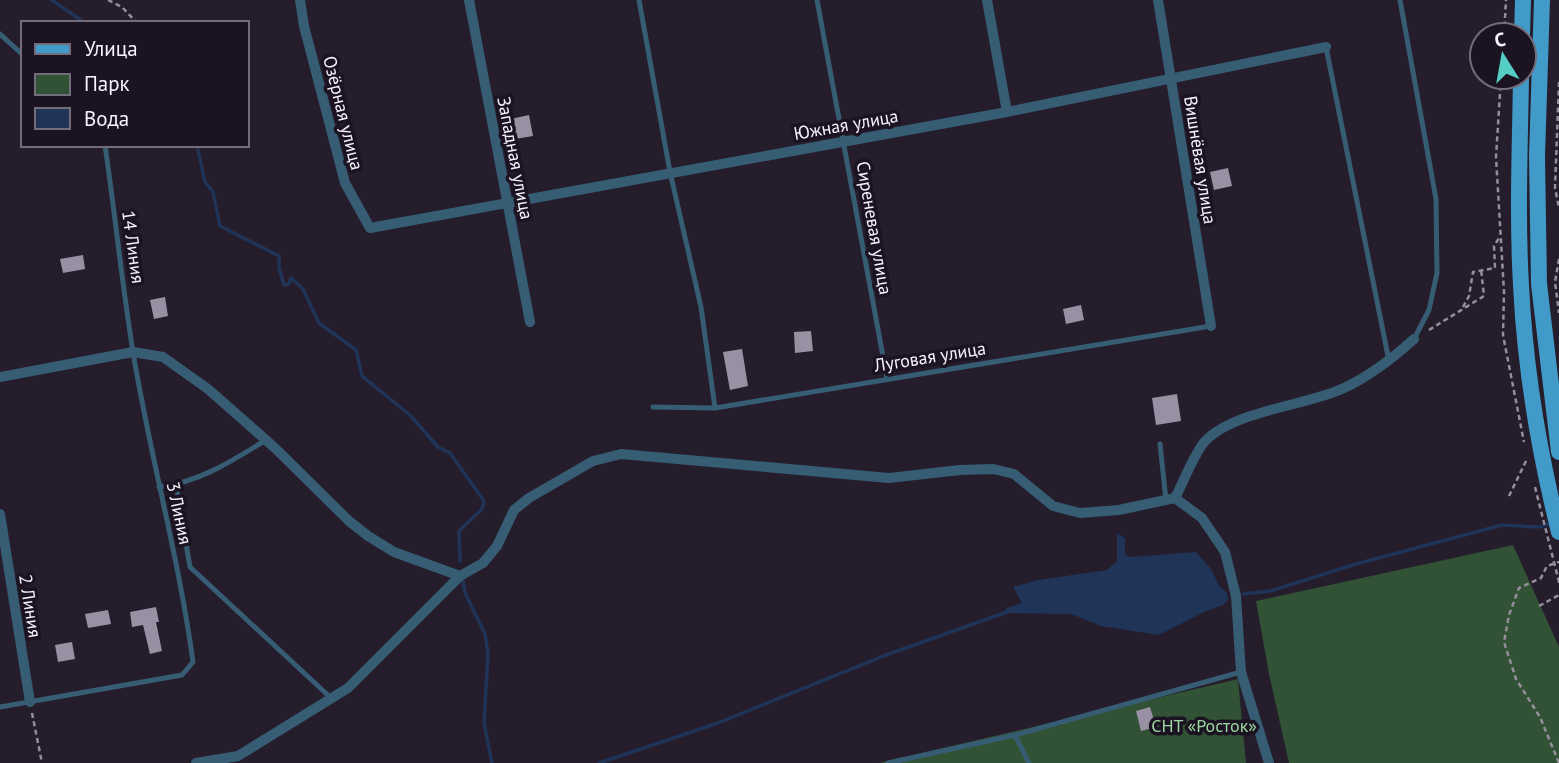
<svg xmlns="http://www.w3.org/2000/svg" width="1559" height="763" font-family="'PT Sans',sans-serif">
<style>
.green{fill:#315234}
.water{fill:#1f3457}
.lines{fill:none;stroke-linecap:round;stroke-linejoin:round}
.stream{stroke:#1f3457;stroke-width:3.5}
.building{fill:#9a90a4}
.path{stroke:#958e9b;stroke-width:2.5;stroke-dasharray:5 3.5;stroke-linecap:butt}
.service{stroke:#365d73;stroke-width:5}
.minor{stroke:#365d73;stroke-width:10}
.primary{stroke:#419ac7;stroke-width:16}
.path-bridge{stroke:#958e9b;stroke-width:2.5;stroke-dasharray:5 3.5;stroke-linecap:butt}
.labels{text-anchor:middle;stroke-width:7;stroke-linejoin:round;paint-order:stroke}
.street-label{font-size:18px;fill:#f7f2fd;stroke:#1b1322}
.park-label{font-size:18px;fill:#9dd8a2;stroke:#1b1322}
</style>
<rect width="100%" height="100%" fill="#251c2c"/>
<g class="green">
<polygon points="1513,545 1559,647 1559,763 1289,763 1269,674 1256,601"/>
<polygon points="1238,679 1246,763 879,763"/>
</g>
<polygon class="water" points="1117,533 1125,538 1125,555 1130,557 1196,552 1212,570 1219,586 1227,593 1228,600 1223,605 1204,612 1159,635 1101,626 1071,614 1004,613 1007,608 1022,603 1013,587 1038,580 1107,570 1117,561"/>
<g class="lines">
<g class="stream">
<polyline points="52,0 85,23"/>
<polyline points="197,145 205,182 213,192 220,226 279,256 279,268 284,285 289,284 291,278 303,289 319,323 356,350 362,376 410,415 438,447 450,453 484,501 482,509 459,531 460,561"/>
<polyline points="463,580 465,593 485,634 488,654 484,723 492,763"/>
<polyline points="1244,594 1270,591 1356,564 1502,525 1538,527 1551,524"/>
<polyline points="599,763 718,723 886,655 1007,612"/>
</g>
</g>
<g class="building">
<polygon points="529,115 533,136 515,139 511,119"/>
<polygon points="1228,168 1232,186 1214,190 1210,172"/>
<polygon points="83,255 85,269 63,273 60,259"/>
<polygon points="165,297 168,316 154,319 150,300"/>
<polygon points="1081,305 1084,320 1066,324 1063,309"/>
<polygon points="811,331 813,351 795,353 794,332"/>
<polygon points="742,349 748,386 730,390 723,352"/>
<polygon points="1177,394 1181,421 1156,425 1152,398"/>
<polygon points="156,607 159,622 156,622 162,651 150,654 143,625 132,627 130,612"/>
<polygon points="108,610 111,624 88,628 85,614"/>
<polygon points="72,642 75,659 58,662 55,645"/>
<polygon points="1150,707 1156,727 1141,731 1136,711"/>
</g>
<g class="lines">
<g class="path">
<polyline points="108,0 122,7 137,23"/>
<polyline points="1504,35 1506,0"/>
<polyline points="1501,77 1496,157 1504,292 1503,335 1524,442"/>
<polyline points="1559,82 1555,188 1559,208"/>
<polyline points="1559,259 1555,282 1559,313"/>
<polyline points="1463,307 1469,296 1473,272 1495,268 1494,246 1499,238"/>
<polyline points="1429,330 1484,296 1481,269"/>
<polyline points="1509,496 1527,459"/>
<polyline points="1559,582 1559,583"/>
<polyline points="1539,606 1559,595"/>
<polyline points="32,713 42,763"/>
<polyline points="1559,763 1540,717 1516,679 1504,642 1509,615 1519,588 1541,578 1547,566 1559,562"/>
</g>
<g class="service">
<polyline points="639,0 670,172 701,307 715,408"/>
<polyline points="817,0 887,378"/>
<polyline points="1400,0 1436,199 1437,273 1429,310 1414,339"/>
<polyline points="0,34 23,55"/>
<polyline points="1326,47 1389,361"/>
<polyline points="653,407 715,408 1211,326"/>
<polyline points="1160,444 1166,500"/>
<polyline points="176,485 190,567 331,698"/>
<path d="M159,487C200,482 232,461 266,440"/>
<path d="M0,707L182,675L193,662C179,558 150,456 133,352C122,284 115,214 105,145"/>
<polyline points="1015,735 1029,763"/>
<polyline points="888,763 1015,735 1241,672"/>
</g>
<g class="minor">
<polyline points="300,0 304,26 345,183 370,228 1007,112 1326,47"/>
<polyline points="469,0 530,322"/>
<polyline points="987,0 1007,112"/>
<polyline points="1158,0 1211,326"/>
<polyline points="0,377 133,352 163,357 208,389 275,448 349,521 368,536 394,552 460,576"/>
<path d="M1175,498C1184,481 1191,461 1202,445C1227,411 1307,406 1344,388C1370,376 1393,358 1414,339"/>
<polyline points="0,514 30,702"/>
<polyline points="196,763 238,756 348,688 460,576 483,563 497,546 514,510 529,498 593,461 621,454 889,478 960,470 993,469 1014,474 1053,506 1080,513 1119,510 1175,498 1202,518 1225,552 1236,596 1241,672 1269,763"/>
</g>
<g class="primary">
<polyline points="1542,0 1537,156 1539,284 1559,452"/>
<polyline points="1522,35 1523,0"/>
<path d="M1521,77C1520,146 1517,216 1521,285C1525,368 1539,452 1559,532"/>
</g>
<polyline class="path-bridge" points="1535,487 1559,582"/>
</g>
<g class="labels">
<g class="street-label">
<text transform="translate(343 113) rotate(76)" y="6">Озёрная улица</text>
<text transform="translate(846 125) rotate(-10)" y="6">Южная улица</text>
<text transform="translate(515 158) rotate(79)" y="6">Западная улица</text>
<text transform="translate(1200 160) rotate(81)" y="6">Вишнёвая улица</text>
<text transform="translate(874 228) rotate(80)" y="6">Сиреневая улица</text>
<text transform="translate(133 247) rotate(82)" y="6">14 Линия</text>
<text transform="translate(930 357) rotate(-9)" y="6">Луговая улица</text>
<text transform="translate(179 513) rotate(78)" y="6">3 Линия</text>
<text transform="translate(30 606) rotate(81)" y="6">2 Линия</text>
</g>
<g class="park-label">
<text x="1204" y="732">СНТ «Росток»</text>
</g>
</g>
<rect x="21" y="21" width="228" height="126" fill="#1b1322" stroke="#736c7a" stroke-width="2"/>
<rect x="35" y="44" width="35" height="10" fill="#419ac7" stroke="#736c7a" stroke-width="2"/>
<text x="84" y="56" font-size="21" fill="#f7f2fd">Улица</text>
<rect x="35" y="74" width="35" height="21" fill="#315234" stroke="#736c7a" stroke-width="2"/>
<text x="84" y="91" font-size="21" fill="#f7f2fd">Парк</text>
<rect x="35" y="108" width="35" height="21" fill="#1f3457" stroke="#736c7a" stroke-width="2"/>
<text x="84" y="126" font-size="21" fill="#f7f2fd">Вода</text>
<g transform="translate(1503 56) rotate(349)"><circle r="33" fill="#1b1322" stroke="#736c7a" stroke-width="2"/>
<path d="M0-5L12 26L0 18L-12 26Z" fill="#56cec3"/>
<text y="-10" font-size="19" font-weight="bold" text-anchor="middle" fill="#f7f2fd">С</text>
</g>
</svg>
